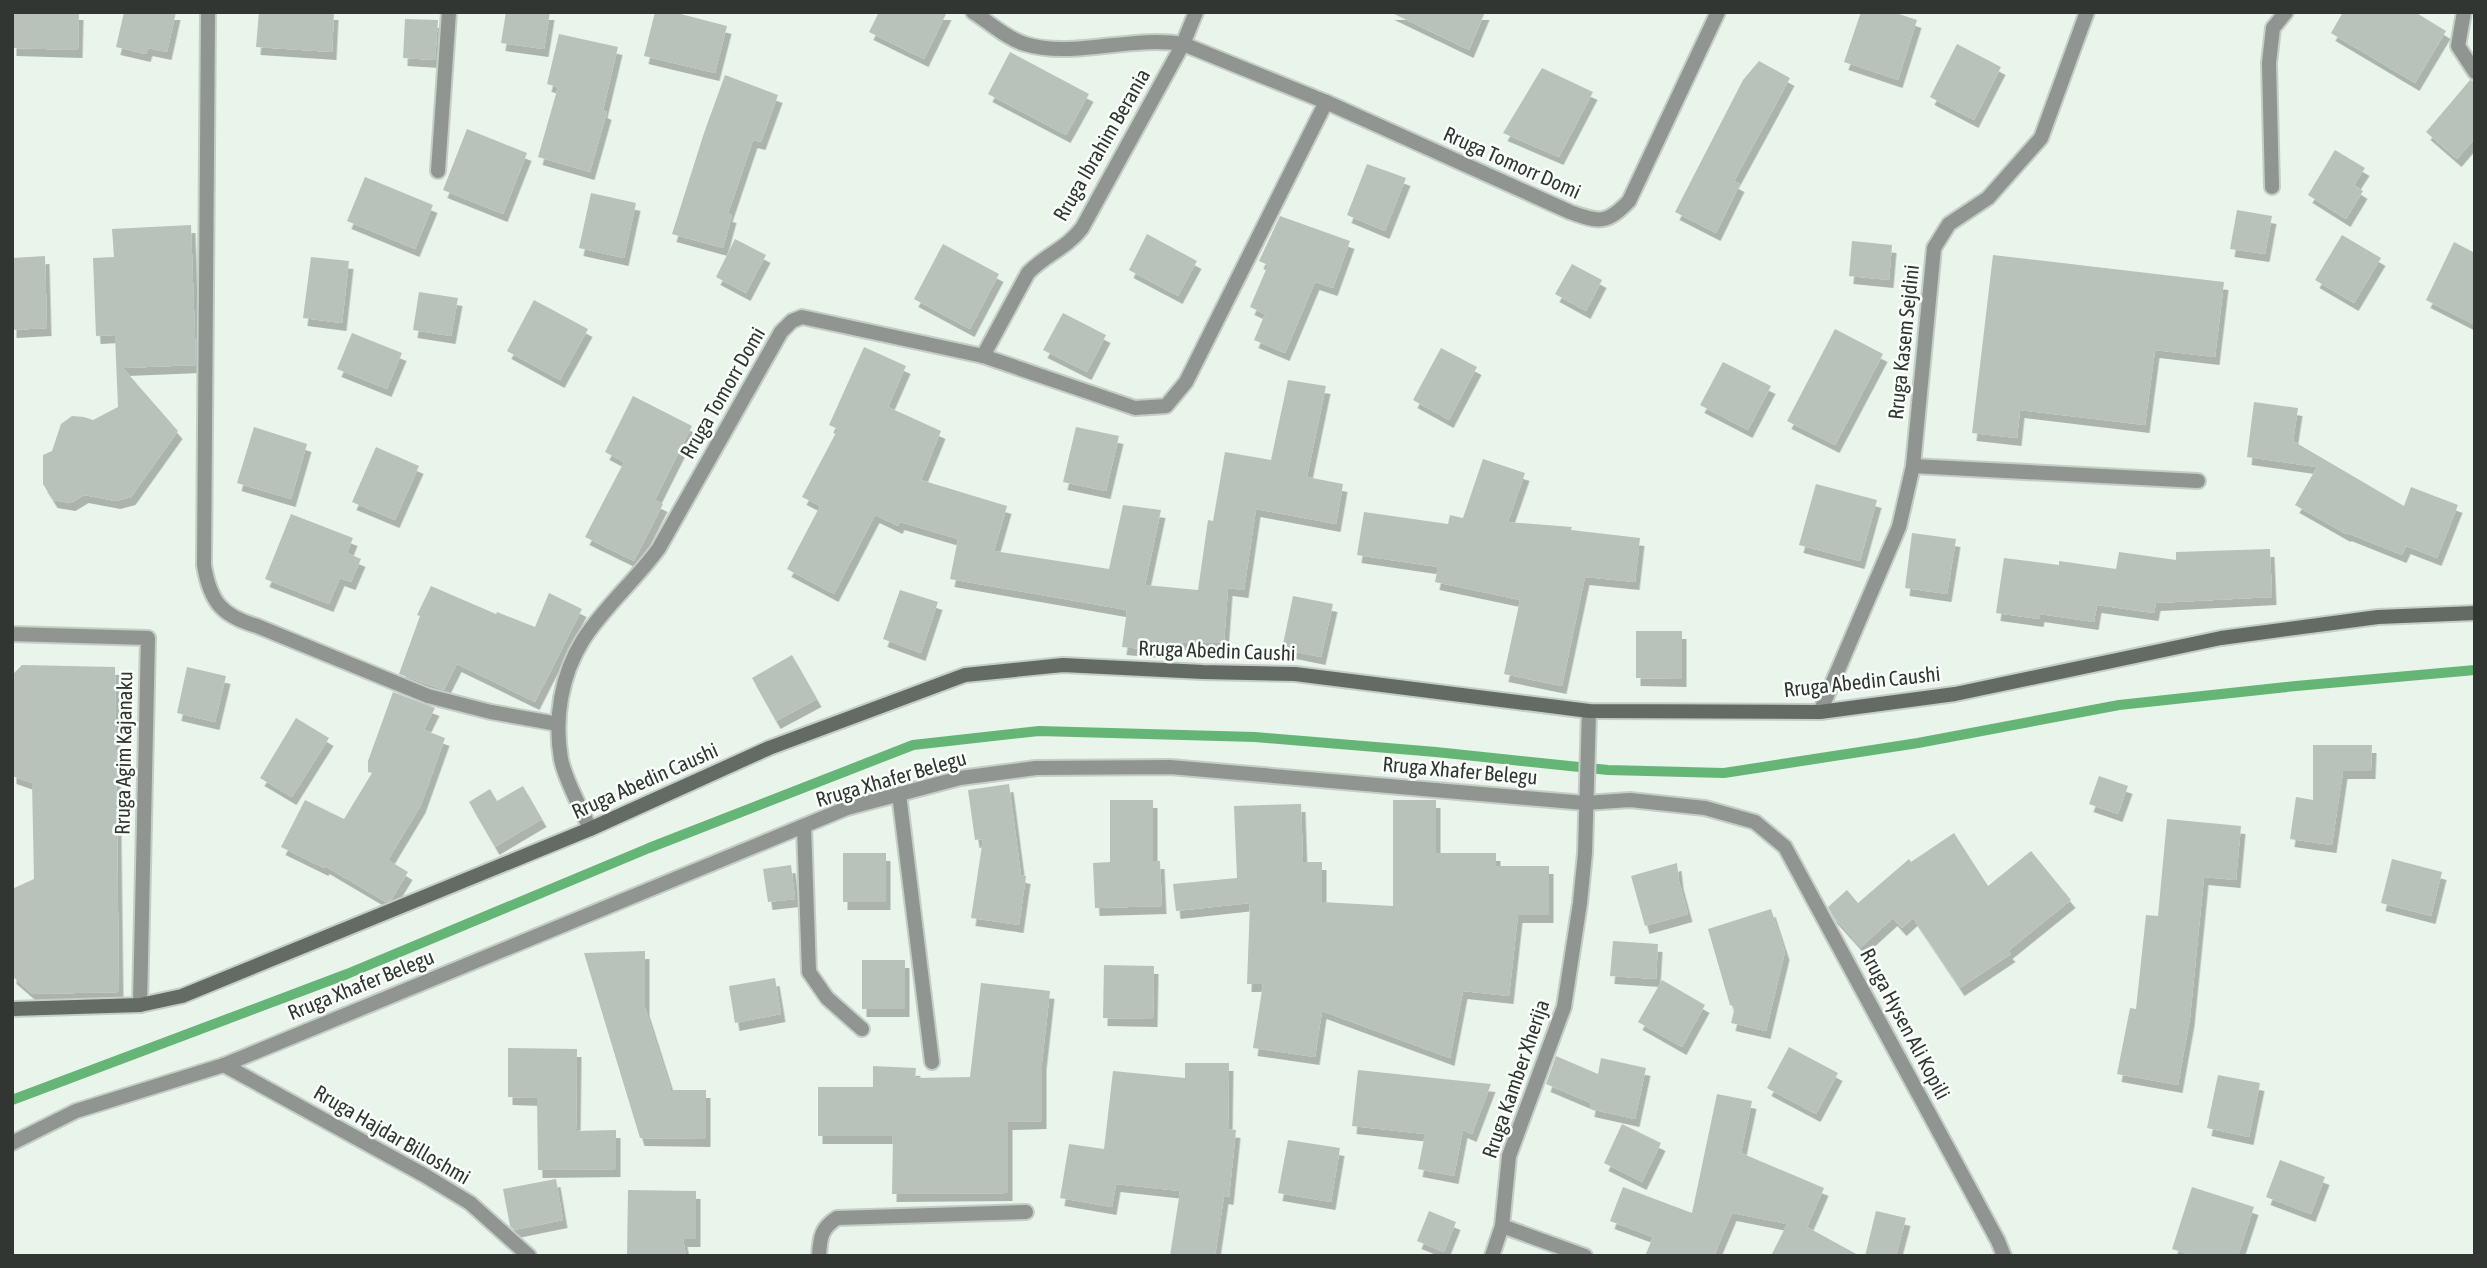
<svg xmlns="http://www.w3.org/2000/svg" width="2487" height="1268" font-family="'Asap Condensed',sans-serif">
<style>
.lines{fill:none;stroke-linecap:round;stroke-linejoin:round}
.stream{stroke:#65b676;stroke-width:10}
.building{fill:#b9c2ba;filter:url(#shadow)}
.lane-casing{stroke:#c4cec6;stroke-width:18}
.street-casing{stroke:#c4cec6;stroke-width:18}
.secondary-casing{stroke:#c4cec6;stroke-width:18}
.lane{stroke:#919591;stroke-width:14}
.street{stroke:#919591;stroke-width:14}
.secondary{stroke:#646a64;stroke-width:14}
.labels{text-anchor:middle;stroke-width:5;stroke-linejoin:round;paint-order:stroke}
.street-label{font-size:21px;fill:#323632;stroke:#fbfffb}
</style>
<defs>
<filter id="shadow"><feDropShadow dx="4.5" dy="8" stdDeviation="0" flood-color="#0004"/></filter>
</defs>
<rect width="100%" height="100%" fill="#e9f4eb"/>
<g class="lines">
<polyline class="stream" points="12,1100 347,974 649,848 913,745 1039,731 1255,737 1436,752 1608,770 1724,773 1918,743 2119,705 2296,686 2475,670"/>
</g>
<g class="building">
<polygon points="12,12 79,12 78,50 12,48"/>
<polygon points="124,12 176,12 167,52 148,48 146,54 116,47"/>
<polygon points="259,12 334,12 332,52 256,47"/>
<polygon points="506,12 550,12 544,49 501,43"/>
<polygon points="655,12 673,12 727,26 715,73 644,56"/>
<polygon points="879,12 947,12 924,59 869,32"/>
<polygon points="1390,12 1485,12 1469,50"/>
<polygon points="1861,12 1893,12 1917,20 1898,80 1844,62"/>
<polygon points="2343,12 2415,12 2446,31 2415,83 2331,33"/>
<polygon points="405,19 438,20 435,60 403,58"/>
<polygon points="559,34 618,47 603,110 607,112 590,172 538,157 558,87 547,84"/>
<polygon points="1957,44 2001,67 1974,120 1930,97"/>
<polygon points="1010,52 1089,94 1066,135 988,94"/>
<polygon points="1759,61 1790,78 1734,181 1740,184 1716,233 1675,212 1743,80"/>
<polygon points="1542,68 1593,92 1559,157 1503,133"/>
<polygon points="725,75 778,95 761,142 753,140 728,214 732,215 723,248 672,234 704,133"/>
<polygon points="2470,80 2475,82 2475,138 2457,159 2426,132"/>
<polygon points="467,129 527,153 503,214 443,190"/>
<polygon points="2335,150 2365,168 2354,185 2363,191 2346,219 2308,195"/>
<polygon points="1367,164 1406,178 1385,231 1347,215"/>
<polygon points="365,177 433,205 415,249 347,221"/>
<polygon points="591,193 636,203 624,258 579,248"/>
<polygon points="2237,210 2272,216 2265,254 2230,249"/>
<polygon points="1280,216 1350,241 1333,288 1315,282 1285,353 1254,340 1265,314 1250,307 1268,265 1259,261"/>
<polygon points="191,225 196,365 123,368 178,431 131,497 116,501 84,495 71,503 53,500 43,484 43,455 52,451 61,424 72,416 84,417 93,420 118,407 115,335 96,336 93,258 114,257 112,229"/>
<polygon points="1147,234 1197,261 1178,296 1129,270"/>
<polygon points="2342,235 2381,258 2354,303 2315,280"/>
<polygon points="735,239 766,255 746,293 716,277"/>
<polygon points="1852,241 1892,245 1889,280 1849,276"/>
<polygon points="2454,242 2475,253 2475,325 2426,300"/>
<polygon points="943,244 999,274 970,329 914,299"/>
<polygon points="1993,255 2224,282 2215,357 2155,350 2145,425 2020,410 2017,438 1972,433"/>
<polygon points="45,256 47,328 12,330 12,258"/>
<polygon points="311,257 349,261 342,323 303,318"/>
<polygon points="1572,264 1602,280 1586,311 1555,294"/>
<polygon points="419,292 458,298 451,336 413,330"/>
<polygon points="534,300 588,329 560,380 507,351"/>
<polygon points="1063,313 1106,335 1087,372 1043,350"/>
<polygon points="1835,329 1883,354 1835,445 1787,421"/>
<polygon points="352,333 402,353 387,389 337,369"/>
<polygon points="864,347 906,366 888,407 941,431 921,480 1007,506 994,551 1109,569 1123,505 1161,510 1145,585 1198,590 1208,520 1213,521 1225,452 1271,460 1288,380 1326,386 1307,477 1343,484 1336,524 1256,509 1244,590 1228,588 1224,643 1166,642 1165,651 1122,647 1127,610 950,579 958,539 900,522 898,526 875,515 834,594 787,569 820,506 802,497 838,429 829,425"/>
<polygon points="1441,348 1477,367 1449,420 1413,400"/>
<polygon points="1723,362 1771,386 1748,430 1700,405"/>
<polygon points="633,396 692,426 655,500 663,504 634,561 585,537 624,462 605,452"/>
<polygon points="2254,402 2298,408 2293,441 2404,506 2411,487 2458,505 2437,558 2406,546 2402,555 2347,533 2346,534 2295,505 2317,467 2247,457"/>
<polygon points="254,427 307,444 291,499 237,483"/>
<polygon points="1076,427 1119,436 1106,491 1063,482"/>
<polygon points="376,447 419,466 395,520 352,502"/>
<polygon points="1483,459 1525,473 1508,522 1572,527 1571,530 1640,538 1635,582 1585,577 1562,686 1504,674 1520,600 1435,582 1438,567 1357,555 1364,512 1448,524 1450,515 1463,518"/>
<polygon points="1816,484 1877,500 1860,561 1799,545"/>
<polygon points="291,514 353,538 347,553 361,559 351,582 340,578 329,604 265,579"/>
<polygon points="1912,533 1956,539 1947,594 1905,588"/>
<polygon points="2270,549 2272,597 2156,603 2154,613 2097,605 2094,622 2040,614 2039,619 1996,613 2004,558 2059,565 2059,561 2116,569 2119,552 2176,560 2176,552"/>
<polygon points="431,586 496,614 497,612 535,627 549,593 582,609 535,702 457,664 444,690 399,674 420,616 417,615"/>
<polygon points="900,590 938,602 921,653 883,639"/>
<polygon points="1293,596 1333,604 1321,657 1282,649"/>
<polygon points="1636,631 1682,631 1682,679 1636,678"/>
<polygon points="792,655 817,699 776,721 752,678"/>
<polygon points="22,665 115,667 119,992 33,994 12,976 12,889 34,879 32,783 12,776 12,675"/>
<polygon points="187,667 226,676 215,722 177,713"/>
<polygon points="393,692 435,708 424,730 445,738 421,805 388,860 408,872 391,900 386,902 325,866 324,868 281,847 305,800 344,819 372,773 368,772 368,761"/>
<polygon points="296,718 329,738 292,797 260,778"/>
<polygon points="2313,745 2372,745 2371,771 2343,771 2332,845 2290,839 2296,797 2313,800"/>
<polygon points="2099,776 2128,786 2118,814 2089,804"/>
<polygon points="1009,784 1021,875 1026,876 1019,925 971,918 983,839 975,840 968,790"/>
<polygon points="523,786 542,819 495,847 469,802 490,789 497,801"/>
<polygon points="1110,800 1153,800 1153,861 1160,861 1162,906 1095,908 1093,863 1110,862"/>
<polygon points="1393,800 1436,800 1436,853 1496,853 1496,866 1549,866 1549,915 1518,915 1509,996 1463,991 1450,1058 1322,1011 1315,1057 1253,1048 1263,984 1247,984 1250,903 1176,911 1173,884 1237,878 1234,806 1301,804 1303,862 1322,862 1322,902 1393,906"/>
<polygon points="2167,819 2241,826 2236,880 2204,877 2190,1018 2178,1085 2117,1074 2130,1008 2136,1009 2146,915 2158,916"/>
<polygon points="1954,833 1988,886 2031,851 2071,900 2008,951 2011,954 1960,988 1913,918 1902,928 1893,918 1861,947 1833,916 1828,907 1847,890 1858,903 1909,859 1911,862"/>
<rect x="843" y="853" width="43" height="49"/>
<polygon points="2392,859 2442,872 2431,916 2381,903"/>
<polygon points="1677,863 1679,881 1688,914 1645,926 1631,876"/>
<polygon points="791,865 795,899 768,902 763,869"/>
<polygon points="1771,909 1785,952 1766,1031 1731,1023 1735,1007 1730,1005 1708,929"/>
<polygon points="1613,941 1658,944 1656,979 1610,976"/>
<polygon points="645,951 645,1008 671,1090 706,1090 706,1139 640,1138 584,953"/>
<rect x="862" y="960" width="43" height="49"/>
<polygon points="1104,965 1154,966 1153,1019 1103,1018"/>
<polygon points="775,978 781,1014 735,1023 729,986"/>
<polygon points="1662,980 1705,1005 1682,1047 1638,1022"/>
<polygon points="981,983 1050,991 1042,1062 1042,1121 1008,1122 1008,1193 892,1194 893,1136 818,1136 818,1087 873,1087 873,1066 916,1068 915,1078 970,1077"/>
<polygon points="1789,1047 1838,1073 1816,1114 1767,1088"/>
<polygon points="508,1048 577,1049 576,1131 616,1130 616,1169 538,1170 537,1098 508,1097"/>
<polygon points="1556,1056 1598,1074 1601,1058 1646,1068 1635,1119 1590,1109 1591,1103 1546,1084"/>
<polygon points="1185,1063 1229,1063 1228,1129 1236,1130 1229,1197 1224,1196 1215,1256 1170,1256 1180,1191 1116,1184 1112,1207 1060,1198 1069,1144 1104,1149 1113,1071 1185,1078"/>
<polygon points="1358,1070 1491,1084 1472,1134 1463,1130 1454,1176 1418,1169 1425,1134 1352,1126"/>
<polygon points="2218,1075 2260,1083 2249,1137 2207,1128"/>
<polygon points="1717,1094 1752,1101 1741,1153 1824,1188 1807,1227 1860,1256 1771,1256 1787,1224 1732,1213 1714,1256 1645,1256 1653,1237 1610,1221 1623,1187 1692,1213"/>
<polygon points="1622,1124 1661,1143 1642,1182 1604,1163"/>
<polygon points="1288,1140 1340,1148 1331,1202 1278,1193"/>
<polygon points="2280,1160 2325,1177 2311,1214 2266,1197"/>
<polygon points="556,1179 563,1220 514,1230 510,1226 503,1189"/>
<polygon points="2192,1187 2254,1207 2238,1256 2194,1256 2172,1249"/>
<polygon points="628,1190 696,1191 696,1239 683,1239 686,1256 627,1256"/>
<polygon points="1429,1211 1456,1222 1444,1252 1417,1241"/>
<polygon points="1876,1211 1906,1218 1896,1256 1865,1256"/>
</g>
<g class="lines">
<g class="lane-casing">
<g id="lane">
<polyline points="2272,187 2269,63 2273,28 2286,12"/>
<polyline points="1913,466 2198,481"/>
</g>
</g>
<g class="street-casing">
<g id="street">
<path d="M208,12L204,565C210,602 222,616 257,626L428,696L491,712L558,724"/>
<path d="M973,12C989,22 1007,39 1025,44C1073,59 1131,35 1183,44L1326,102L1570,212C1599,222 1606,225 1629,201L1718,12"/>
<polyline points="2464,12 2458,46 2475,72"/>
<polyline points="438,171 449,12"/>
<path d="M983,356L1028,273C1045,255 1067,248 1082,228L1183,44L1196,12"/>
<polyline points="12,634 148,638 140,1005"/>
<polyline points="1820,712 1899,527 1913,466 1934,248 1949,224 1988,198 2041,138 2087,12"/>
<polyline points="899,794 932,1062"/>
<polyline points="804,826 809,972 827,998 862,1029"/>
<path d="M590,829C581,808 565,780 561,759C554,719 561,675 583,640C604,607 636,580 659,548L781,332L792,321L802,317L983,356L1135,408L1166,406L1186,382L1326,102"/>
<polyline points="224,1065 424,1175 470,1203 529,1256"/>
<polyline points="12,1143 76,1111 224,1065 847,808 960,778 1036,768 1170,767 1585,803 1630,800 1705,808 1755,822 1785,847 1998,1241 2004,1256"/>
<polyline points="1502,1226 1585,1256"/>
<path d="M819,1256C820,1238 821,1228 837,1218L1026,1212"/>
<polyline points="1492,1256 1502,1226 1509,1156 1564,1007 1580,903 1585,853 1589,711"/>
</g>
</g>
<g class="secondary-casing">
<polyline id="secondary" points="12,1009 140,1005 182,996 590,829 769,748 965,675 1063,665 1203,672 1295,674 1589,711 1820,712 1955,694 2221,638 2378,617 2475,613"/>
</g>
<use href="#lane" class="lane"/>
<use href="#street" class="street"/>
<use href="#secondary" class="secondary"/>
</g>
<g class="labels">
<g class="street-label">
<text transform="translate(1102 145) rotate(-60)" y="7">Rruga Ibrahim Berania</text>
<text transform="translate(1512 163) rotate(24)" y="7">Rruga Tomorr Domi</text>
<text transform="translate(1904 342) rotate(-84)" y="7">Rruga Kasem Sejdini</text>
<text transform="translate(723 393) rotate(-60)" y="7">Rruga Tomorr Domi</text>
<text transform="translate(1217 651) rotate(2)" y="7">Rruga Abedin Caushi</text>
<text transform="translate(1862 682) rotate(-6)" y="7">Rruga Abedin Caushi</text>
<text transform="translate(124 753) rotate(-89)" y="7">Rruga Agim Kajanaku</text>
<text transform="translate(1460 771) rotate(5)" y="7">Rruga Xhafer Belegu</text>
<text transform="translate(891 779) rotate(-16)" y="7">Rruga Xhafer Belegu</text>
<text transform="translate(645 781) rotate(-24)" y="7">Rruga Abedin Caushi</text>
<text transform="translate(361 985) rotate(-22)" y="7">Rruga Xhafer Belegu</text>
<text transform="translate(1905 1024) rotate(62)" y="7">Rruga Hysen Ali Kopili</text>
<text transform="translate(1516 1079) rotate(-71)" y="7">Rruga Kamber Xherija</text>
<text transform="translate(392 1135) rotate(30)" y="7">Rruga Hajdar Billoshmi</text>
</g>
</g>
<rect width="2487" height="1268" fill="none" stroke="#323632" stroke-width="28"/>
</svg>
